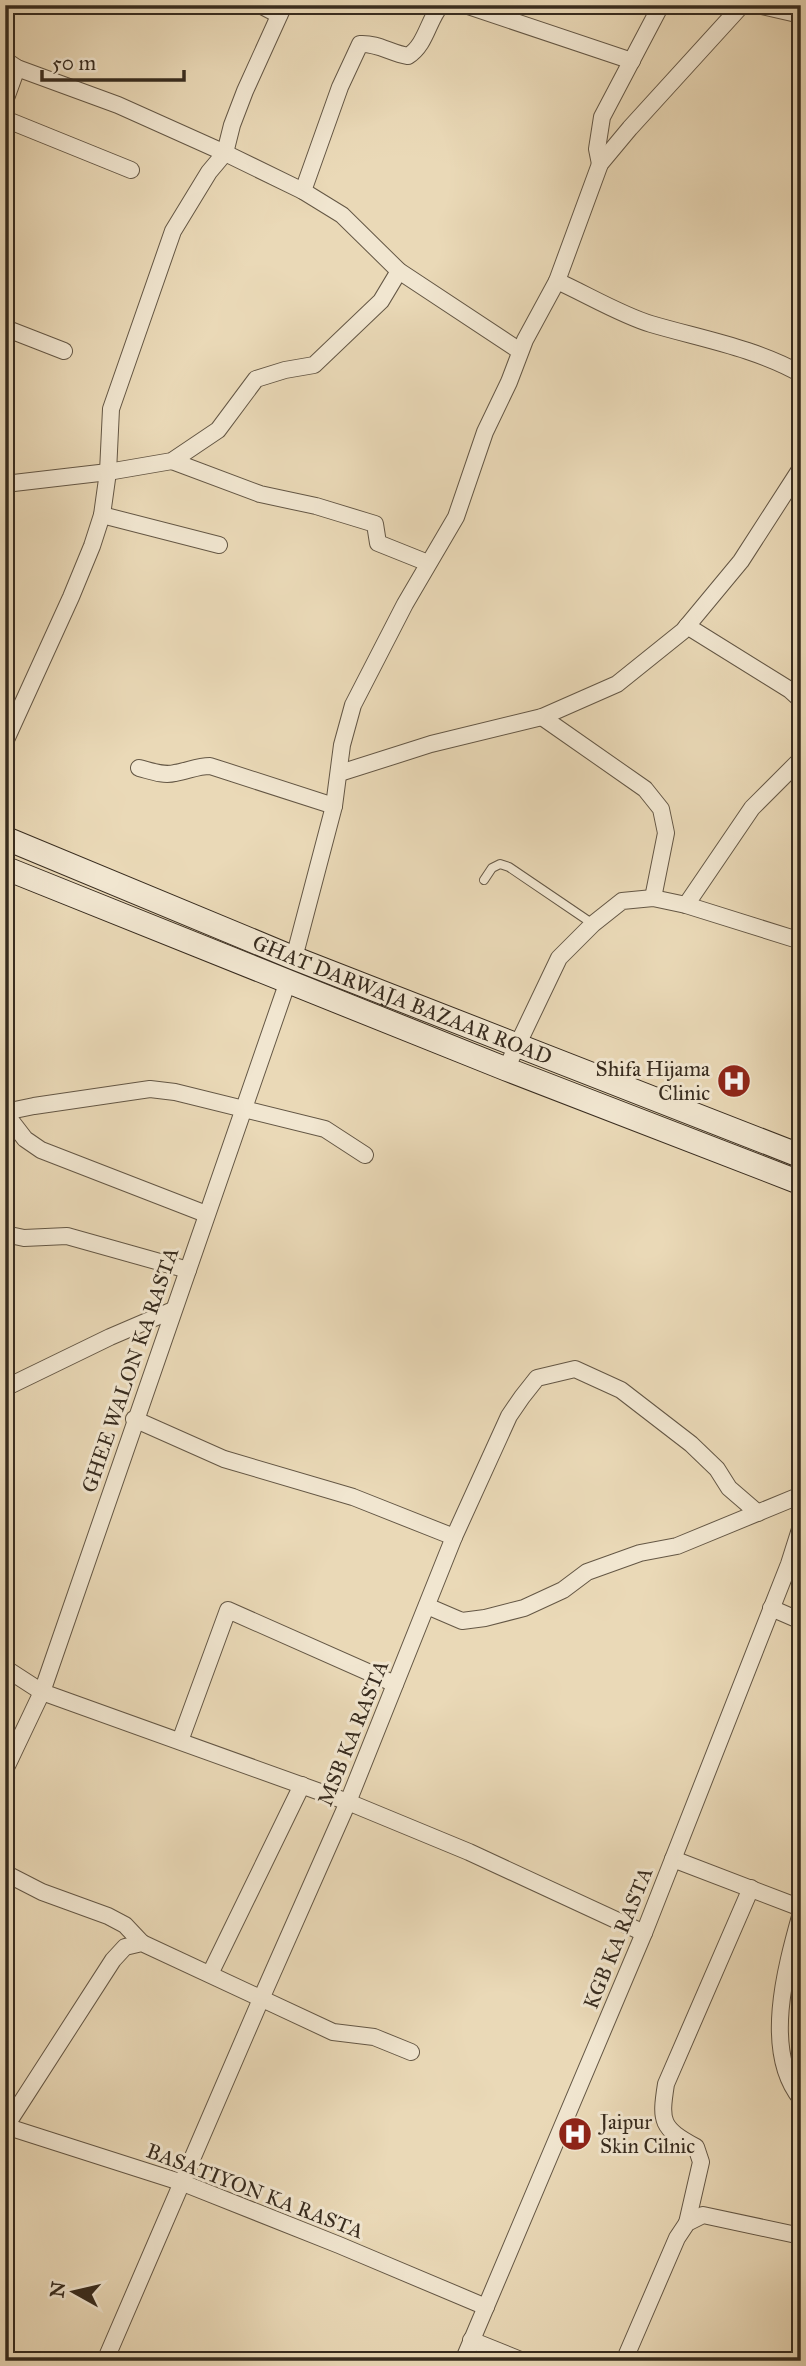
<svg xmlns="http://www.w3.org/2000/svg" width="806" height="2366" font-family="'IM FELL Great Primer',serif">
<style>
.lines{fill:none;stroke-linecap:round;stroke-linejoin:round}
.lane-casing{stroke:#645745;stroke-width:10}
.street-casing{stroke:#645745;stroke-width:18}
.secondary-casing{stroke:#382c1f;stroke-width:25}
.lane{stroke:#f1e6d0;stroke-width:8}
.street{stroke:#f1e6d0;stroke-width:16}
.secondary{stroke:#f1e6d0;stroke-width:23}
.labels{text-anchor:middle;stroke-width:6;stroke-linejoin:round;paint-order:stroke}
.street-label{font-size:21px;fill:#382c1f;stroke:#f1e6d0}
.poi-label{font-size:21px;fill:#382c1f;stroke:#f1e6d0;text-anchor:end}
</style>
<rect width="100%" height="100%" fill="#ead9b7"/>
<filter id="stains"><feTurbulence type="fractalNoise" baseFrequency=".00286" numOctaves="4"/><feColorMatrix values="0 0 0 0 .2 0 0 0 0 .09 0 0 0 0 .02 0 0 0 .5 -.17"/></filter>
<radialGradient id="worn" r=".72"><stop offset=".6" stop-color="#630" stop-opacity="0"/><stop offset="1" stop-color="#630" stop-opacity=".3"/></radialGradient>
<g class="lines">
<g class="lane-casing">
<polyline id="lane" points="484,880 492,868 500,864 509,867 593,924"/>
</g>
<g class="street-casing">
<g id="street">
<polyline points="260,5 279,15"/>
<polyline points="465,5 632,61"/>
<polyline points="758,5 801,15"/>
<polyline points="5,60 17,68 118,105 225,153 303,191 342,215 399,271 520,351"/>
<polyline points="5,101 17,68"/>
<polyline points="5,119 131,170"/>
<polyline points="600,164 597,149 602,117 661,5"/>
<path d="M303,191L340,87L360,44C378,43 390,53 408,56C426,45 428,20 441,5"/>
<path d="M557,281C586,294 621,315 651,324C702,339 755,348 801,374"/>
<polyline points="5,328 64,351"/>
<polyline points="172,461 260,494 316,506 375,524 378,543 428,563"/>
<polyline points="5,484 108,472 172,461 218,430 256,379 285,370 314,365 381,301 399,271"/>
<polyline points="102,515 219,545"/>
<polyline points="687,626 790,690 801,700"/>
<polyline points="542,717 645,789 661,809 666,833 653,898"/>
<polyline points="5,742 71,597 92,546 102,515 108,472 111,409 173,231 209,172 225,153 232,125 245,91 284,5"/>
<path d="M139,768C151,771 163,776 175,773C188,771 197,766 210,766L334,806"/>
<polyline points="340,773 431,744 542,717 617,684 683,631 741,561 801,468"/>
<polyline points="686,905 752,808 801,759"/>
<polyline points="294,958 334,806 342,745 353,705 405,604 456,517 485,432 509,382 525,340 557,281 600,164 630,128 742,5"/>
<polyline points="506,1069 559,958 593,924 622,901 653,898 686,905 801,941"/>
<polyline points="5,1112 34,1106 150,1089 175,1092 325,1129 365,1155"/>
<polyline points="5,1113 25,1139 41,1150 206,1214"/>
<polyline points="5,1234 24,1238 67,1236 188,1270"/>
<polyline points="5,1388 110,1337 173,1310"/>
<polyline points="134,1419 224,1459 353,1497 454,1537"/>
<polyline points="427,1606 462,1621 485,1618 524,1608 563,1590 587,1572 640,1553 677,1546 801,1495"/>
<polyline points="771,1608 801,1621"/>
<polyline points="5,1668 42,1692 348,1802 469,1852 644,1933"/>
<polyline points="180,1741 228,1610 395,1684"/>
<polyline points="5,1770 42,1692 288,981"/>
<polyline points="673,1859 801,1908"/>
<polyline points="5,1873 42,1892 108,1916 125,1925 142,1943"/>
<path d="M801,1913C786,1967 762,2051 801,2099"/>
<polyline points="210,1974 302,1785"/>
<polyline points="5,2126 183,2183 339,2245 486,2307"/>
<polyline points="6,2126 113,1960 125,1947 142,1943 333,2032 374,2037 411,2052"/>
<path d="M687,2223L701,2162L696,2147C661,2128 660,2122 666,2084L751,1888"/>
<polyline points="471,2340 523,2361"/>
<polyline points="105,2361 261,1999 348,1802 454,1537 509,1416 522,1397 537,1378 575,1369 621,1390 691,1444 717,1469 729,1488 758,1513"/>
<polyline points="463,2361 644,1933 789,1564 801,1526"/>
<polyline points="624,2361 677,2238 687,2223 703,2215 801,2236"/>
</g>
</g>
<g class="secondary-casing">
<g id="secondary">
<path id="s1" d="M5,838L294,958L801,1156"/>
<polyline points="5,868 506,1069 801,1183"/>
</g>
</g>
<use href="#lane" class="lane"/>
<use href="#street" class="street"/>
<use href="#secondary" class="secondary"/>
</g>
<defs>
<g id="hospital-disc" transform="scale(1.75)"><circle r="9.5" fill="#8f2418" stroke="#f1e6d0"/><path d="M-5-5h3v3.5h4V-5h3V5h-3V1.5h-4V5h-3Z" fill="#fff"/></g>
</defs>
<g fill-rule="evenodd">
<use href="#hospital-disc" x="734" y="1081"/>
<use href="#hospital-disc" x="575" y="2134"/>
</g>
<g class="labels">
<g class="street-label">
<text dy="7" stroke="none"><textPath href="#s1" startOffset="429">GHAT DARWAJA BAZAAR ROAD</textPath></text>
<text transform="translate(130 1370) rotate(-71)" y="7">GHEE WALON KA RASTA</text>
<text transform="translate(353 1733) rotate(-68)" y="7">MSB KA RASTA</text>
<text transform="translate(618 1938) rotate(-68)" y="7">KGB KA RASTA</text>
<text transform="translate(255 2191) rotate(21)" y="7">BASATIYON KA RASTA</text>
</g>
<g class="poi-label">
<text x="710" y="1076">Shifa Hijama<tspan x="710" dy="24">Clinic</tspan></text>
<text x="600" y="2129" text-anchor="start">Jaipur<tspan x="600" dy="24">Skin Cilnic</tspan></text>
</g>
</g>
<rect width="806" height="2366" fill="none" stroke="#ead9b7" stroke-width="28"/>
<rect x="7" y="7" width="792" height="2352" fill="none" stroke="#382c1f" stroke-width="3.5"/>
<rect x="14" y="14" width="778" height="2338" fill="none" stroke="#382c1f" stroke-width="2"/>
<g transform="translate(74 2292) rotate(278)" stroke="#f1e6d0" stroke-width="5" paint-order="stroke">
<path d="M0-5L12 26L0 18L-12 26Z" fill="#382c1f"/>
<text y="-10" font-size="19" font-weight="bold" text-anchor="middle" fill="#382c1f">N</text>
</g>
<path d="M42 70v10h142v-10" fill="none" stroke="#382c1f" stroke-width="3.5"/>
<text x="52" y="70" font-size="21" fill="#382c1f" stroke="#f1e6d0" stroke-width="5" paint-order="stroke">50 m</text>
<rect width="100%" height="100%" filter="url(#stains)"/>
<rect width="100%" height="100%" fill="url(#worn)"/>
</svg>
